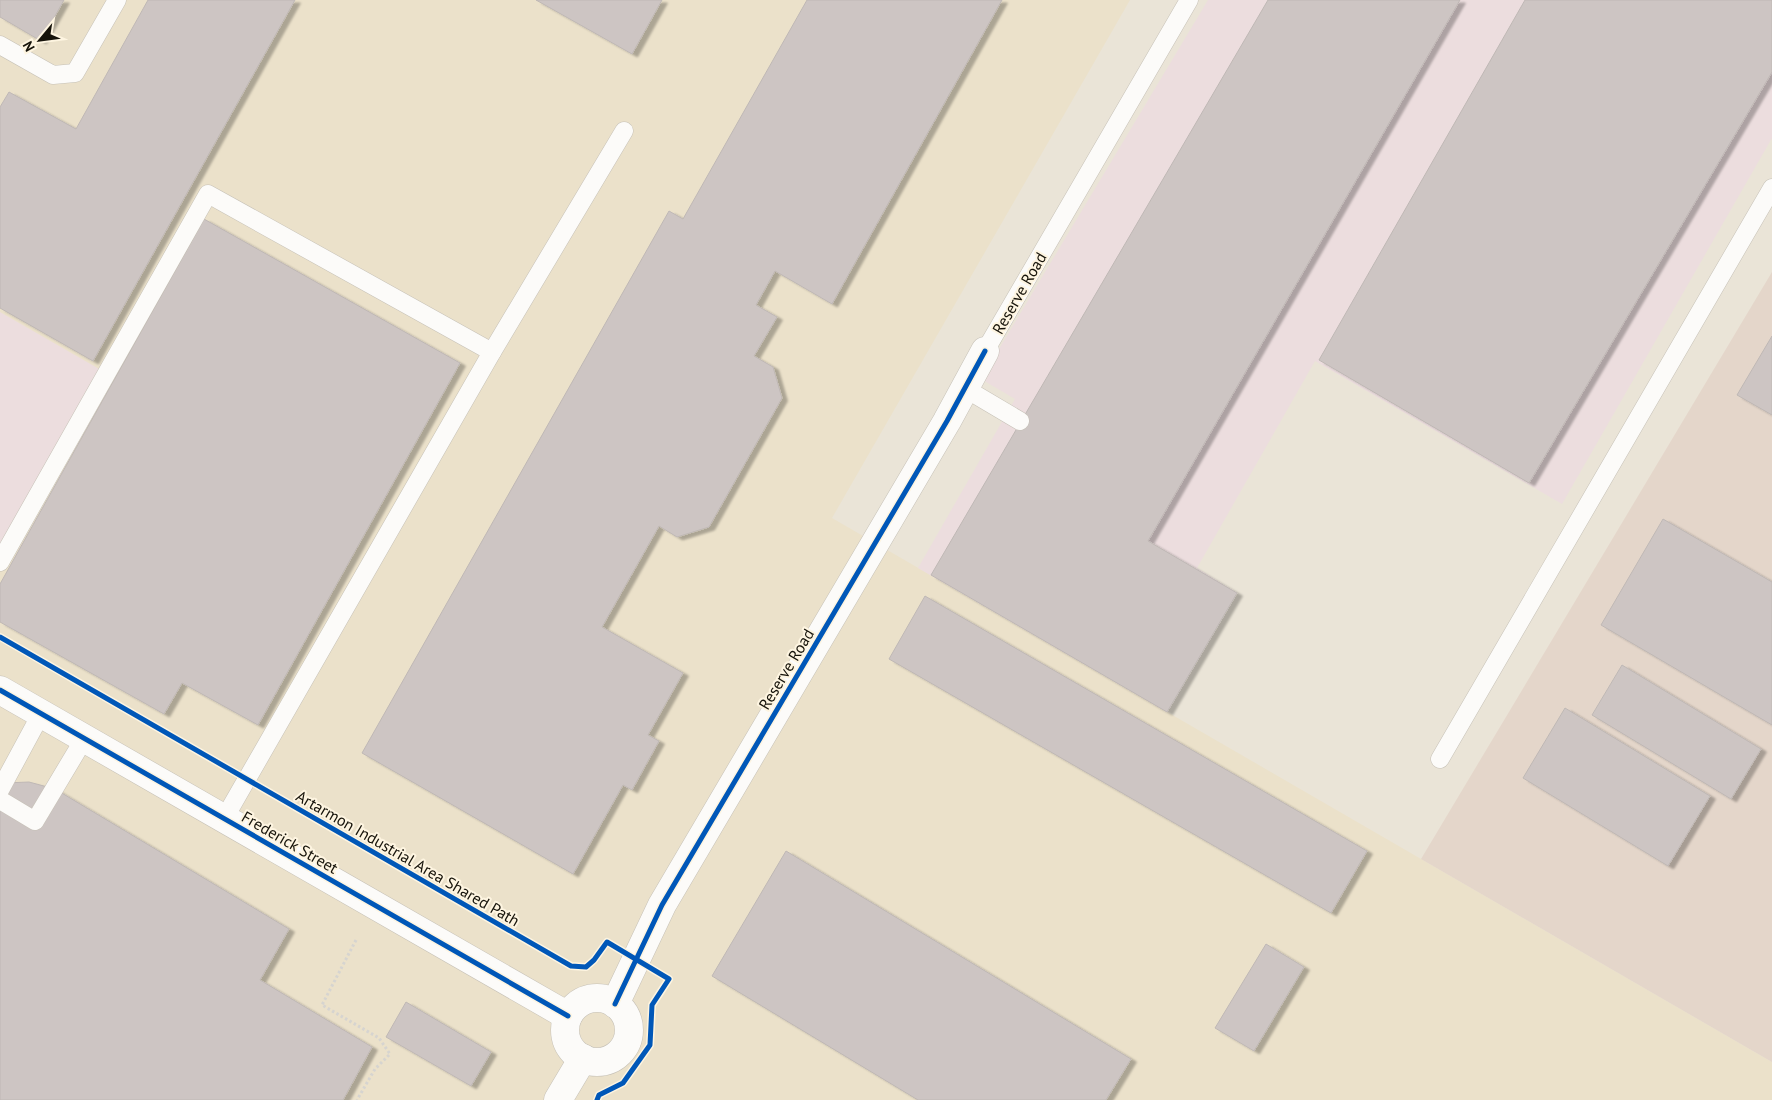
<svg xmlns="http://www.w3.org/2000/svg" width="1772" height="1100" font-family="'PT Sans',sans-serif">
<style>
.built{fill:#ebe1ca}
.education{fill:#e4d6ca}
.medical{fill:#ecddde}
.building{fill:#cdc5c3;stroke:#bfb8b5;filter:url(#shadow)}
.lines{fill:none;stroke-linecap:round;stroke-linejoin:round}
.service-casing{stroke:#c6c1b7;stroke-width:19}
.minor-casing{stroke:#c6c1b7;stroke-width:29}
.tertiary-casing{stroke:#c6c1b7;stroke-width:29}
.path{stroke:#d6d4d0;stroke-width:3;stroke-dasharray:2.5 2.5;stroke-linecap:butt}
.service{stroke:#fcfbf9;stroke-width:18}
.minor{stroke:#fcfbf9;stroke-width:28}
.tertiary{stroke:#fcfbf9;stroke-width:28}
.cycleway-casing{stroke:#fef5e1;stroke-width:8}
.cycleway{stroke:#0057b8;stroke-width:5}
.labels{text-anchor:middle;stroke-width:4;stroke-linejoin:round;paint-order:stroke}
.street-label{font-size:16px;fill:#16130a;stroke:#fef5e1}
</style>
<defs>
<filter id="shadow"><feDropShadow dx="5.5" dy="3" stdDeviation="1" flood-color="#0004"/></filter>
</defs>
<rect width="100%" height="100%" fill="#eae4d7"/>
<polygon class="built" points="0,0 1130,0 832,518 1772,1062 1772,1100 0,1100"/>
<polygon class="education" points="1772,272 1772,1062 1421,859"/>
<g class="medical">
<polygon points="1208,0 1772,0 1772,138 1562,504 1315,361 1197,568 1237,593 1167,712 918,568 1015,399 981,379"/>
<polygon points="0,312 101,370 0,547"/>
</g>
<g class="building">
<polygon points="0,0 64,0 41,41 0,17"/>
<polygon points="148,0 295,0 93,361 0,308 0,107 9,92 76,129"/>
<polygon points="536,0 662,0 632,54"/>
<polygon points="807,0 1002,0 832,304 775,271 756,305 777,317 754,356 773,367 782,398 709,527 677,537 659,526 602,627 683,673 648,735 659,741 632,790 623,785 573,874 362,753 669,211 683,219"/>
<polygon points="1268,0 1460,0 1148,541 1237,593 1167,712 931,575"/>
<polygon points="1525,0 1772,0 1772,72 1529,483 1319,360"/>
<polygon points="204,219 460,363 258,725 182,683 164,714 0,622 0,584"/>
<polygon points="1772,336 1772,415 1737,395"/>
<polygon points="1663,519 1772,582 1772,725 1601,625"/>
<polygon points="925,596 1367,851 1331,913 889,659"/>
<polygon points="1622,665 1761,749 1731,799 1592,715"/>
<polygon points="1565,708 1710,796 1668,866 1523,778"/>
<polygon points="29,782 55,789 289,929 260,980 372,1047 343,1100 0,1100 0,786 4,783"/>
<polygon points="786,851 1131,1059 1106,1100 918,1100 712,976"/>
<polygon points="1266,944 1304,967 1254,1051 1215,1028"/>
<polygon points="406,1002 491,1052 471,1086 386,1037"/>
</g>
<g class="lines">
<g class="service-casing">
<g id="service">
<polyline points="0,45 53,75 75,73 117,0"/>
<polyline points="985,351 1189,0"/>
<polyline points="966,389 1020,421"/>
<polyline points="0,562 208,194 492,352"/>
<polyline points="1440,759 1772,188"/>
<polyline points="0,790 41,714"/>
<polyline points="0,800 35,821 84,739"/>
<polyline points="224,819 492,352 624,131"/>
</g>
</g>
<g class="minor-casing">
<polyline id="minor" points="615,1004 662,905 947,421 985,351"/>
</g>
<g class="tertiary-casing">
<g id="tertiary">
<polyline points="0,690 568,1016"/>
<circle cx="597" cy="1030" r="32"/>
<polyline points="558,1100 583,1058"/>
</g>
</g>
<polyline class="path" points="356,940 322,1005 379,1038 390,1054 375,1069 357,1100"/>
<use href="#service" class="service"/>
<use href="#minor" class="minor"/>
<use href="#tertiary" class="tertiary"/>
<g class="cycleway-casing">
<g id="cycleway">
<polyline points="0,637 571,966 586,967 594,960 607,942 669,979 652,1005 650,1045 623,1083 599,1095 597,1100"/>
<polyline points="0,690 568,1016"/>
<polyline points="615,1004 662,905 947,421 985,351"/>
</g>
</g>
<use href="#cycleway" class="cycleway"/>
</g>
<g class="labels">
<g class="street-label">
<text transform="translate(1019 293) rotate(-60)" y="6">Reserve Road</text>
<text transform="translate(786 669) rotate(-59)" y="6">Reserve Road</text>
<text transform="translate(290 842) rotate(30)" y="6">Frederick Street</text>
<text transform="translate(408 858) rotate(30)" y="6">Artarmon Industrial Area Shared Path</text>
</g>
</g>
<g transform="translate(40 40) rotate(241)" stroke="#fef5e1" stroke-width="4" paint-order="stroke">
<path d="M0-4L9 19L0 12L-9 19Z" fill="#16130a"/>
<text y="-8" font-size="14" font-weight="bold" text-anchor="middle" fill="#16130a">N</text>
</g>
</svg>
